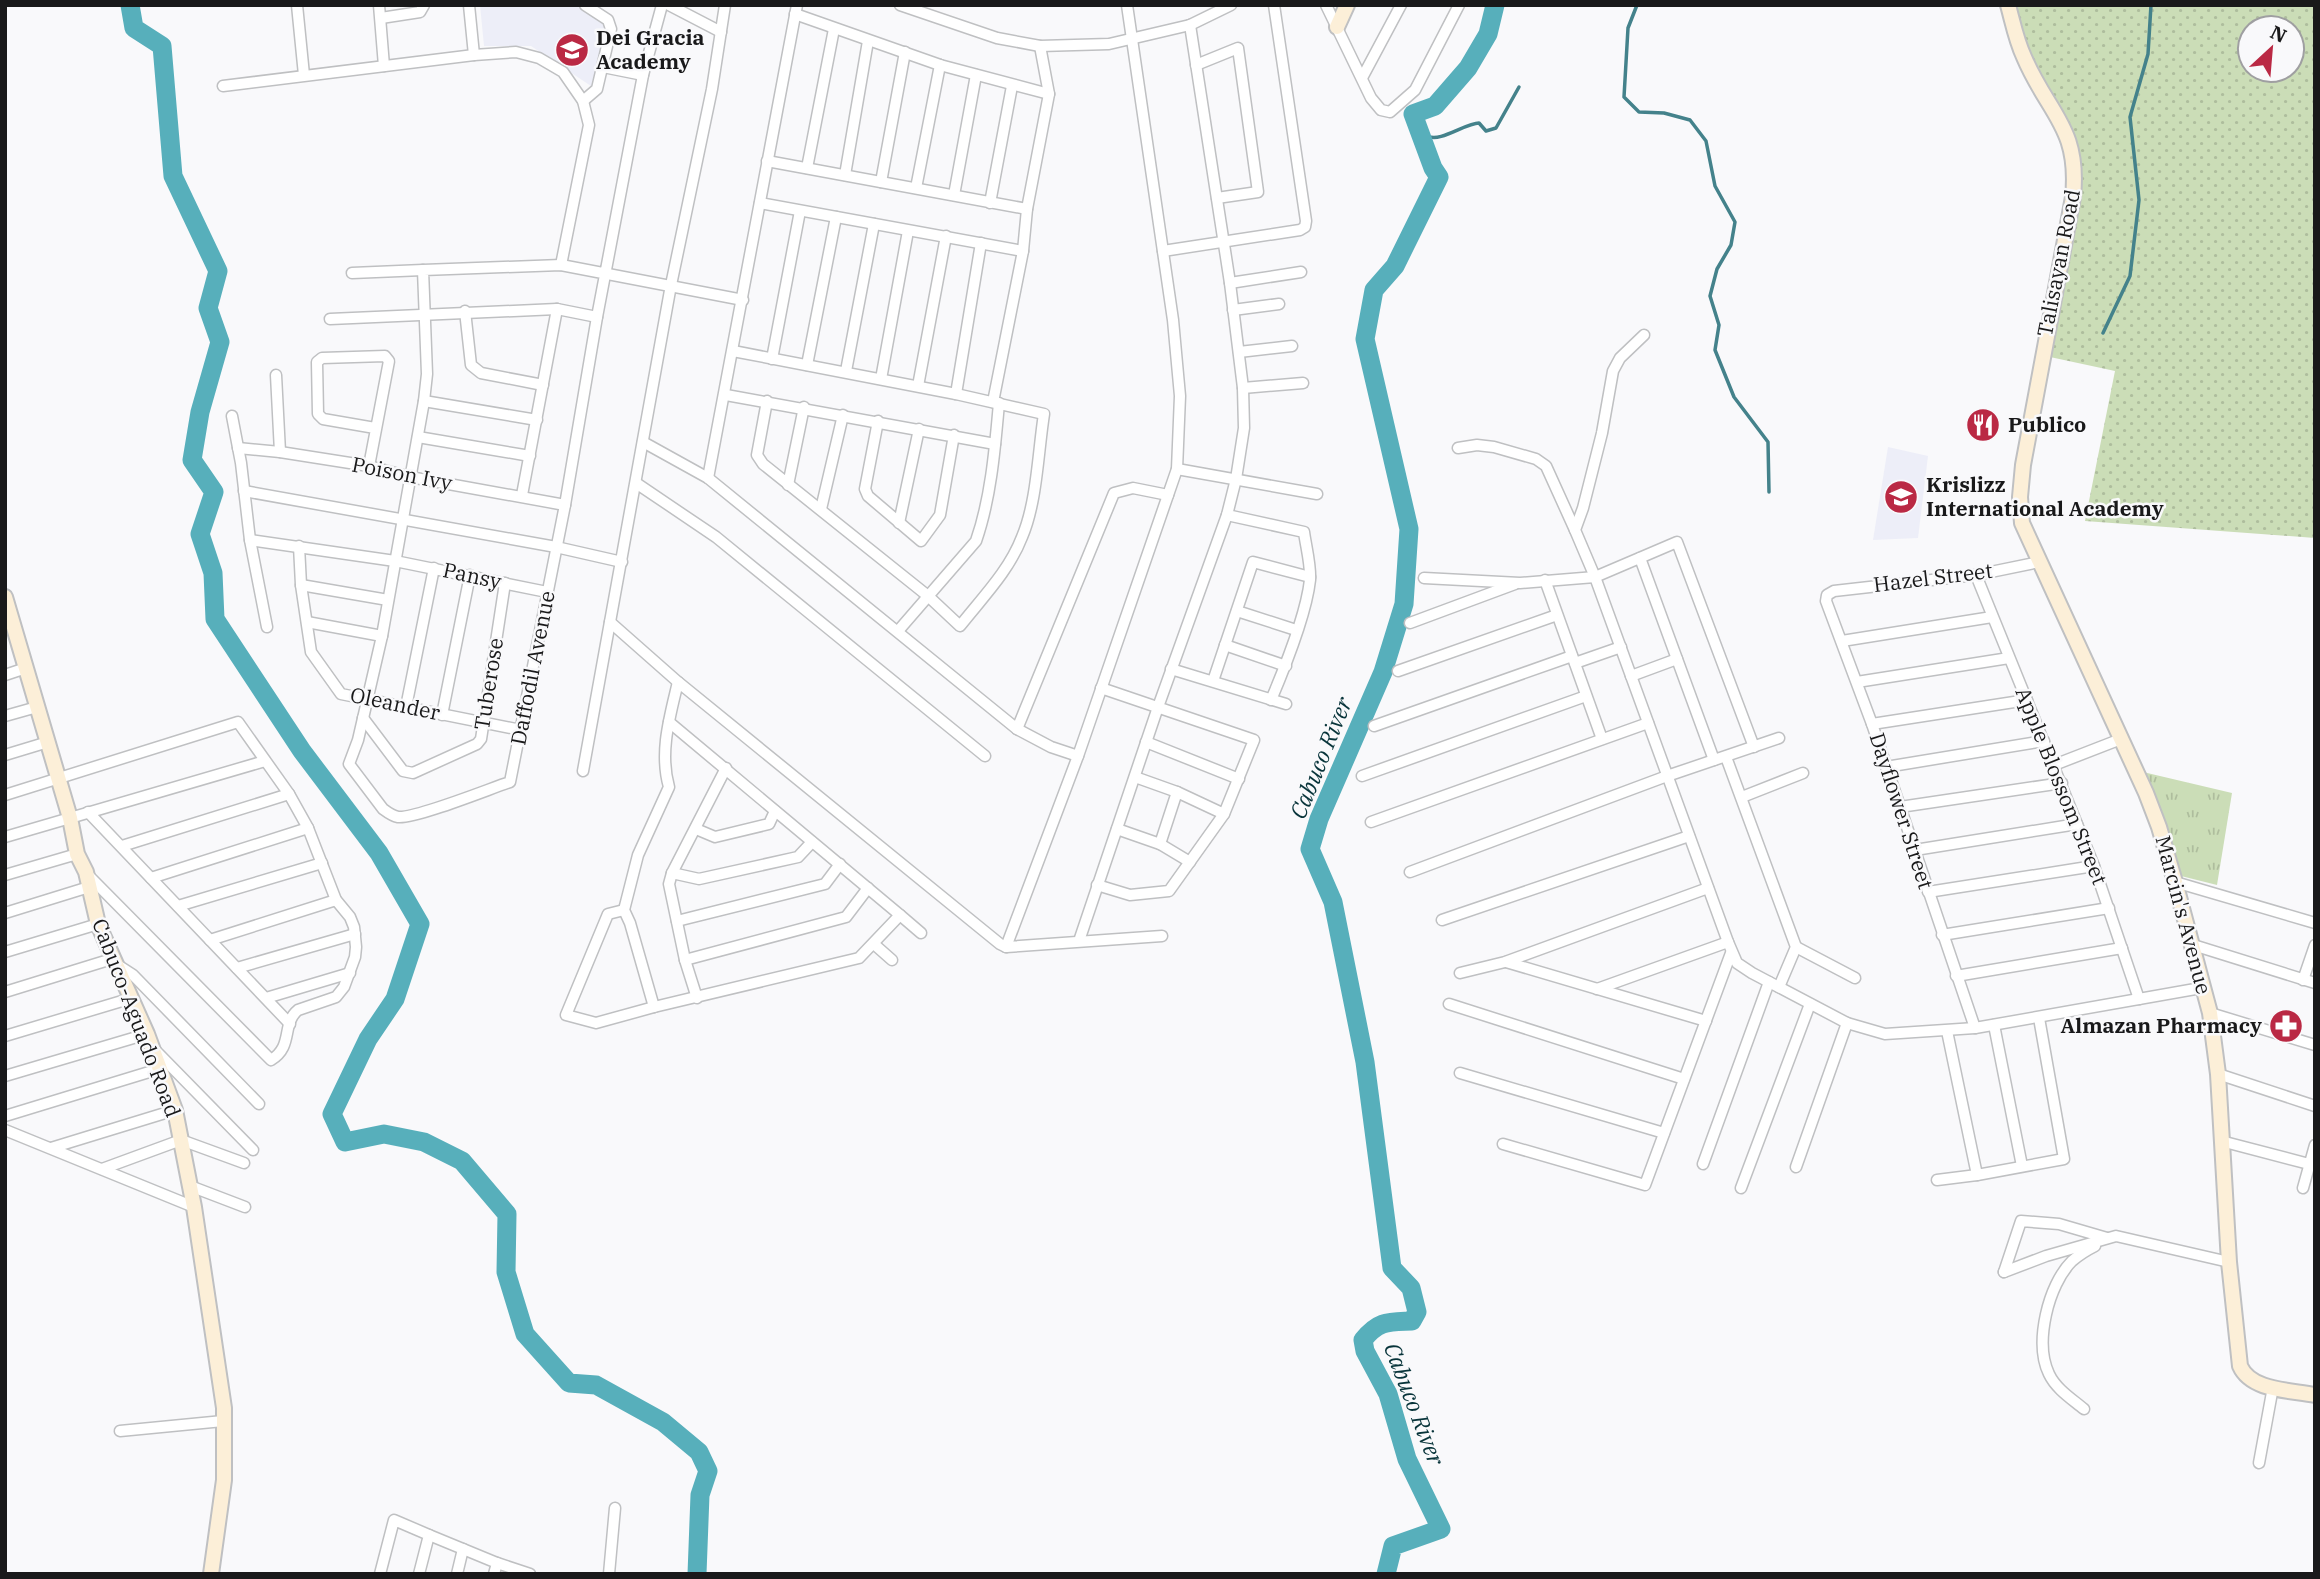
<svg xmlns="http://www.w3.org/2000/svg" width="2320" height="1579" font-family="'IBM Plex Serif',serif">
<style>
.built{fill:#edeef8}
.grass{fill:url(#grass-dots);fill-rule:evenodd}
.park{fill:url(#park-tufts)}
.lines{fill:none;stroke-linecap:round;stroke-linejoin:round}
.stream{stroke:#44828b;stroke-width:3.5}
.river{stroke:#57afbb;stroke-width:19}
.street-casing{stroke:#bfc0c2;stroke-width:13}
.secondary-casing{stroke:#bfc0c2;stroke-width:18}
.street{stroke:#fff;stroke-width:10}
.secondary{stroke:#fcefd8;stroke-width:14}
.labels{text-anchor:middle;stroke-width:5;stroke-linejoin:round;paint-order:stroke}
.poi-label{font-size:21px;font-weight:bold;fill:#19191a;stroke:#f9f9fb;text-anchor:start}
.street-label{font-size:21px;fill:#19191a;stroke:#f9f9fb}
.water-label{font-size:23px;font-style:italic;fill:#08343a;stroke:#f9f9fb}
</style>
<defs>
<pattern id="grass-dots" width="8" height="8" patternUnits="userSpaceOnUse" patternTransform="scale(1.75)"><rect width="8" height="8" fill="#cbddb7"/><path d="M2 2h.1M6 6h.1" fill="none" stroke="#aebd9d" stroke-width="1.8" stroke-linecap="round"/></pattern>
<pattern id="park-tufts" width="24" height="20" patternUnits="userSpaceOnUse" patternTransform="scale(1.75)"><rect width="24" height="20" fill="#cbddb7"/><path d="M3 7l-1-3M5 7V3M7 7l1-3M15 17l-1-3M17 17v-4M19 17l1-3" fill="none" stroke="#aebd9d"/></pattern>
</defs>
<rect width="100%" height="100%" fill="#f9f9fb"/>
<g class="built">
<polygon points="480,5 582,5 612,23 594,88 531,46 484,46"/>
<polygon points="1888,447 1928,456 1918,538 1873,540"/>
</g>
<path class="grass" d="M2012,5H2315V538L2085,521L2115,371L2050,357L2077,148L2070,126L2056,100L2034,68ZM2250,28H2292V70H2250Z"/>
<polygon class="park" points="2143,772 2232,793 2217,885 2177,875"/>
<g class="lines">
<g class="stream">
<polyline points="1637,5 1628,28 1624,97 1639,112 1664,113 1690,120 1706,141 1715,186 1735,222 1731,245 1717,269 1710,296 1719,325 1715,350 1734,397 1768,442 1769,492"/>
<path d="M1416,122C1420,127 1423,134 1428,136C1439,143 1466,123 1479,123L1486,131L1496,128L1519,87"/>
<polyline points="2103,333 2130,276 2139,200 2130,117 2148,54 2151,5"/>
</g>
<g class="river">
<polyline points="130,5 134,28 162,46 173,176 218,271 208,308 220,342 200,412 192,460 214,492 200,534 213,573 215,619 302,751 379,853 420,924 395,999 368,1039 332,1114 345,1142 384,1134 424,1142 462,1161 507,1214 506,1272 525,1334 569,1383 596,1385 663,1422 699,1452 708,1471 700,1495 697,1574"/>
<path d="M1386,1574L1393,1546L1441,1529L1407,1459L1388,1394L1365,1351L1363,1340C1379,1320 1389,1322 1412,1321L1417,1312L1411,1288L1392,1268L1365,1062L1333,902L1310,849L1319,819L1383,672L1404,604L1409,529L1365,339L1374,290L1395,266L1439,177L1433,168L1413,114L1435,106L1468,68L1488,34L1495,5"/>
</g>
<g class="street-casing">
<g id="street">
<polyline points="297,5 304,75"/>
<polyline points="379,5 384,66"/>
<polyline points="469,5 474,55"/>
<path d="M662,5L643,75L597,317L565,505L510,782C489,789 415,819 398,817C392,816 387,812 383,809L349,764L358,740L382,636L424,401L427,374L423,270L561,265L743,300"/>
<polyline points="669,5 721,32"/>
<polyline points="900,5 997,38 1040,46 1109,44 1190,25 1231,5"/>
<polyline points="1326,5 1371,98 1381,110 1390,112 1415,90 1459,5"/>
<polyline points="795,14 940,65 1049,94"/>
<polyline points="381,18 420,12 424,5"/>
<polyline points="1196,65 1238,48 1258,192 1217,198"/>
<polyline points="603,67 643,75"/>
<polyline points="1362,78 1401,5"/>
<polyline points="223,86 474,55 516,52 539,58 563,72 583,101 589,125 561,265"/>
<polyline points="583,101 597,89 611,29 608,20 585,5"/>
<polyline points="767,161 1027,209"/>
<polyline points="807,168 834,29"/>
<polyline points="845,175 868,41"/>
<polyline points="881,182 905,52"/>
<polyline points="916,188 940,65"/>
<polyline points="954,195 976,75"/>
<polyline points="760,203 1023,251"/>
<polyline points="990,203 1012,86"/>
<polyline points="1163,251 1300,230 1305,227 1306,221 1274,5"/>
<polyline points="352,273 423,270"/>
<polyline points="1230,283 1301,272"/>
<polyline points="1233,310 1279,304"/>
<polyline points="465,311 471,365 481,373 543,385"/>
<polyline points="330,319 557,309 597,317"/>
<polyline points="1644,335 1620,358 1613,371 1602,433 1583,508 1575,530 1595,577 1728,942 1737,963 1752,973 1847,1023 1885,1034 1975,1028 2201,988"/>
<path d="M733,351L956,394L1044,414C1038,452 1037,502 1022,537C1009,571 982,598 960,626L928,596L763,464L757,455L767,401"/>
<polyline points="1239,352 1292,346"/>
<polyline points="772,359 800,211"/>
<polyline points="807,365 836,217"/>
<polyline points="846,371 874,224"/>
<polyline points="276,375 280,452"/>
<polyline points="881,379 908,231"/>
<polyline points="918,386 946,236"/>
<polyline points="1243,388 1303,383"/>
<polyline points="956,394 981,243"/>
<polyline points="726,395 995,444"/>
<polyline points="424,401 537,420"/>
<polyline points="993,402 1023,251 1027,209 1049,94 1040,46"/>
<polyline points="232,416 241,463 250,540 267,627"/>
<polyline points="878,421 865,489 868,496 921,541 940,515 954,435"/>
<polyline points="418,437 530,456"/>
<polyline points="643,442 708,478 1017,729 1051,747 1078,756"/>
<polyline points="238,448 280,452 369,466 410,477 565,505"/>
<polyline points="1458,448 1477,445 1494,447 1536,459 1546,466 1575,530"/>
<polyline points="369,466 389,361 385,356 322,358 317,362 318,414 323,419 375,428"/>
<polyline points="1177,469 1317,494"/>
<polyline points="708,478 797,5"/>
<polyline points="636,483 716,537 985,756"/>
<polyline points="788,485 804,407"/>
<polyline points="244,491 556,547 622,562"/>
<polyline points="522,495 557,309"/>
<polyline points="821,509 843,415"/>
<path d="M1227,515L1304,532C1306,547 1311,565 1310,580C1306,616 1285,667 1271,700"/>
<polyline points="899,523 919,429"/>
<polyline points="250,540 395,561 547,592"/>
<polyline points="299,546 301,585 311,652 341,694 521,730"/>
<polyline points="1640,558 1714,760"/>
<polyline points="1976,575 2094,866 2139,999"/>
<polyline points="1424,578 1520,583 1595,577 1677,542 1754,747"/>
<polyline points="1545,580 1602,739"/>
<polyline points="301,585 388,600"/>
<polyline points="1237,611 1296,630"/>
<polyline points="307,622 382,636"/>
<polyline points="610,622 678,682 1000,944 1006,947 1162,936"/>
<polyline points="1410,623 1515,584"/>
<path d="M898,631L976,541C991,498 995,448 999,403"/>
<polyline points="1842,641 1992,617"/>
<polyline points="1225,645 1286,666"/>
<polyline points="1575,663 1621,647"/>
<polyline points="1171,669 1286,704"/>
<polyline points="1398,671 1557,615"/>
<polyline points="5,675 26,668"/>
<polyline points="1631,676 1677,659"/>
<polyline points="1213,681 1253,562 1310,577"/>
<polyline points="1857,682 2009,658"/>
<polyline points="406,707 434,568"/>
<polyline points="442,715 470,575"/>
<polyline points="5,716 37,707"/>
<polyline points="363,718 403,771 413,773 477,744 481,739 505,583"/>
<polyline points="1872,724 2027,700"/>
<polyline points="1374,726 1572,656"/>
<polyline points="1017,729 1114,493 1133,488 1168,495"/>
<polyline points="1146,742 1239,779"/>
<polyline points="5,755 48,742"/>
<polyline points="1726,757 1796,947 1779,987"/>
<polyline points="2054,765 2121,739"/>
<polyline points="1886,767 2044,741"/>
<polyline points="583,771 671,285 712,89 725,5"/>
<polyline points="1362,776 1586,696"/>
<polyline points="1135,777 1177,792 1224,814"/>
<path d="M5,795L238,722L289,794L308,828L336,900L350,917L354,927L356,947L355,957L344,987L336,997L298,1010C281,1024 294,1046 271,1060L88,875"/>
<polyline points="1742,797 1803,773"/>
<polyline points="1900,807 2062,783"/>
<polyline points="88,812 290,1024"/>
<polyline points="1371,822 1648,723"/>
<polyline points="696,829 715,837 769,824 775,811"/>
<polyline points="1117,829 1160,844 1190,862"/>
<polyline points="5,837 265,761"/>
<polyline points="1160,844 1177,792"/>
<polyline points="122,846 289,794"/>
<polyline points="1915,850 2077,824"/>
<polyline points="1410,872 1667,776 1779,738"/>
<polyline points="672,873 699,879 798,857 812,842"/>
<polyline points="5,875 77,854"/>
<polyline points="151,878 308,828"/>
<polyline points="2175,882 2315,923"/>
<polyline points="1097,885 1130,895 1169,891 1224,814 1254,740 1101,688"/>
<polyline points="1928,892 2094,866"/>
<polyline points="178,906 322,863"/>
<polyline points="624,910 608,914 566,1015 596,1023 654,1007 859,958 900,915 669,722"/>
<polyline points="5,913 89,887"/>
<polyline points="900,915 921,933"/>
<polyline points="1442,920 1689,836"/>
<polyline points="677,921 825,884 840,864"/>
<polyline points="1942,935 2109,908"/>
<polyline points="210,940 336,900"/>
<polyline points="1079,941 1158,707 1227,515 1236,479 1244,428 1243,388 1230,283 1190,25"/>
<polyline points="2190,944 2315,983"/>
<polyline points="875,945 892,960"/>
<polyline points="1006,947 1078,756 1177,469 1180,396 1173,320 1127,5"/>
<polyline points="1796,947 1855,978"/>
<polyline points="5,952 98,924"/>
<polyline points="685,960 846,917 868,888"/>
<polyline points="1506,962 1706,1021"/>
<polyline points="116,964 133,975 259,1104"/>
<polyline points="237,968 355,934"/>
<polyline points="1460,973 1505,962 1708,888"/>
<polyline points="1956,976 2122,948"/>
<polyline points="2303,980 2315,945"/>
<polyline points="1597,989 1728,942"/>
<polyline points="5,992 115,958"/>
<polyline points="266,998 350,973"/>
<polyline points="697,998 685,960 669,884 672,873 726,768"/>
<polyline points="1449,1004 1684,1079"/>
<path d="M654,1007L630,923L624,910L638,855L669,787C659,752 670,716 678,682"/>
<polyline points="2210,1013 2315,1045"/>
<polyline points="1994,1025 2022,1166"/>
<polyline points="1975,1028 1872,724 1826,601 1827,595 1834,591 1976,575 2039,562"/>
<polyline points="1947,1031 1977,1175 2064,1159 2039,1018"/>
<polyline points="5,1036 132,998"/>
<polyline points="155,1050 253,1150"/>
<polyline points="1460,1073 1664,1133"/>
<polyline points="2218,1074 2315,1106"/>
<polyline points="5,1076 147,1034"/>
<polyline points="5,1116 159,1069"/>
<polyline points="5,1130 194,1207"/>
<polyline points="2221,1141 2309,1164"/>
<polyline points="1503,1144 1645,1185 1731,953"/>
<polyline points="51,1148 175,1110"/>
<polyline points="1703,1164 1769,982"/>
<polyline points="1796,1167 1847,1023"/>
<polyline points="102,1169 181,1140 244,1163"/>
<polyline points="1937,1180 1977,1175"/>
<polyline points="190,1186 245,1207"/>
<polyline points="1741,1188 1810,1004"/>
<polyline points="2303,1188 2315,1145"/>
<polyline points="2004,1272 2046,1256 2116,1236 2229,1262"/>
<polyline points="2004,1272 2021,1221 2059,1224 2107,1238"/>
<path d="M2084,1409C2072,1399 2056,1389 2049,1374C2034,1343 2048,1285 2072,1261C2079,1255 2087,1250 2095,1246"/>
<polyline points="120,1431 223,1421"/>
<polyline points="2259,1463 2273,1387"/>
<polyline points="429,1535 463,1549 457,1574"/>
<polyline points="463,1549 497,1563 494,1574"/>
<polyline points="497,1563 530,1574"/>
<polyline points="380,1574 394,1520 429,1535 419,1574"/>
<polyline points="609,1574 615,1508"/>
</g>
</g>
<g class="secondary-casing">
<g id="secondary">
<path d="M2008,5C2013,23 2016,40 2024,57C2048,114 2080,127 2073,197L2023,465L2020,497L2022,523L2146,793L2159,827L2175,882L2210,1013L2218,1074L2229,1262L2240,1366C2251,1391 2290,1390 2315,1395"/>
<polyline points="1337,27 1347,5"/>
<polyline points="5,597 70,818 77,854 86,872 98,924 147,1034 175,1110 194,1207 224,1408 224,1480 211,1574"/>
</g>
</g>
<use href="#street" class="street"/>
<use href="#secondary" class="secondary"/>
</g>
<defs>
<g id="school-disc" transform="scale(1.75)"><circle r="9.5" fill="#ba2944" stroke="#f9f9fb"/><path d="M0-5L7-2L0 1L-7-2ZM-4 1L0 2.5L4 1V4Q0 6-4 4Z" fill="#fff"/></g>
<g id="restaurant-disc" transform="scale(1.75)"><circle r="9.5" fill="#ba2944" stroke="#f9f9fb"/><path d="M-5-6h1v4h1v-4h1v4h1v-4h1v5L-1.5 .5V6h-2V.5L-5-1ZM5-6V6H3V1.5H1.5Q1.5-4 5-6Z" fill="#fff"/></g>
<g id="pharmacy-disc" transform="scale(1.75)"><circle r="9.5" fill="#ba2944" stroke="#f9f9fb"/><path d="M-2-6h4v4h4v4h-4v4h-4v-4h-4v-4h4Z" fill="#fff"/></g>
</defs>
<g fill-rule="evenodd">
<use href="#school-disc" x="572" y="50"/>
<use href="#restaurant-disc" x="1983" y="425"/>
<use href="#school-disc" x="1901" y="497"/>
<use href="#pharmacy-disc" x="2286" y="1026"/>
</g>
<g class="labels">
<g class="poi-label">
<text x="596" y="45">Dei Gracia<tspan x="596" dy="24">Academy</tspan></text>
<text x="2008" y="432">Publico</text>
<text x="1926" y="492">Krislizz<tspan x="1926" dy="24">International Academy</tspan></text>
<text x="2262" y="1033" text-anchor="end">Almazan Pharmacy</text>
</g>
<g class="street-label">
<text transform="translate(2059 263) rotate(-79)" y="7">Talisayan Road</text>
<text transform="translate(402 474) rotate(11)" y="7">Poison Ivy</text>
<text transform="translate(472 576) rotate(12)" y="7">Pansy</text>
<text transform="translate(1933 578) rotate(-7)" y="7">Hazel Street</text>
<text transform="translate(533 668) rotate(-79)" y="7">Daffodil Avenue</text>
<text transform="translate(489 684) rotate(-81)" y="7">Tuberose</text>
<text transform="translate(395 704) rotate(12)" y="7">Oleander</text>
<text transform="translate(2061 786) rotate(68)" y="7">Apple Blossom Street</text>
<text transform="translate(1901 811) rotate(72)" y="7">Dayflower Street</text>
<text transform="translate(2183 915) rotate(75)" y="7">Marcin's Avenue</text>
<text transform="translate(136 1018) rotate(69)" y="7">Cabuco-Aguado Road</text>
</g>
<g class="water-label">
<text transform="translate(1321 758) rotate(-68)" y="8">Cabuco River</text>
<text transform="translate(1414 1404) rotate(69)" y="8">Cabuco River</text>
</g>
</g>
<rect width="2320" height="1579" fill="none" stroke="#19191a" stroke-width="14"/>
<g transform="translate(2271 49) rotate(26)"><circle r="33" fill="#f9f9fb" stroke="#9f9fa1" stroke-width="2"/>
<path d="M0-5L12 26L0 18L-12 26Z" fill="#ba2944"/>
<text y="-10" font-size="19" font-weight="bold" text-anchor="middle" fill="#19191a">N</text>
</g>
</svg>
